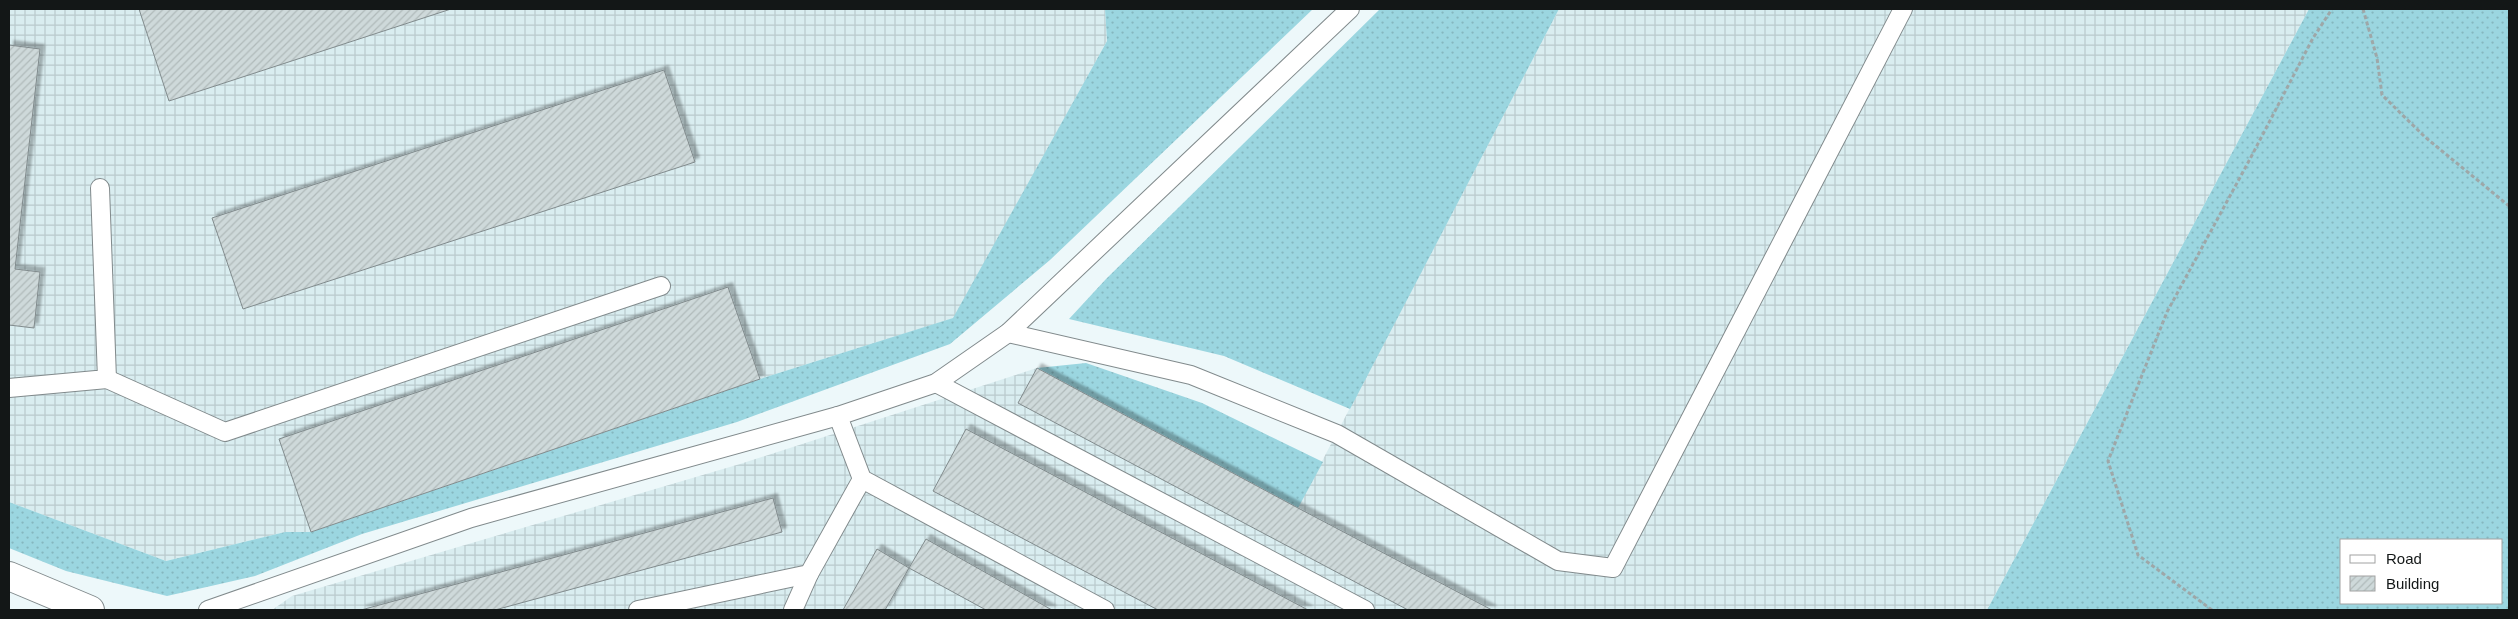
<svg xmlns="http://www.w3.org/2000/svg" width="2518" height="619" font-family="Arial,sans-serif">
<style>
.industrial{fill:url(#industrial-grid)}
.grass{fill:url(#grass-dots);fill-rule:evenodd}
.building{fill:url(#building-hatch);stroke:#818b8d;filter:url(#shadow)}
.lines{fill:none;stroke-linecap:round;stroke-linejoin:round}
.service-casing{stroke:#818a8c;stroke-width:20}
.minor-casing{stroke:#818a8c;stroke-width:30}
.path{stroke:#9ea7a8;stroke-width:3;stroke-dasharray:4 2.5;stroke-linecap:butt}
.service{stroke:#fff;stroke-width:18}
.minor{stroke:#fff;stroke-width:28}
</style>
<defs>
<pattern id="industrial-grid" width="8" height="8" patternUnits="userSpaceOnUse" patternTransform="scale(1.25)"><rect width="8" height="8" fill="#d9edf0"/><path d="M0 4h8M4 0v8" fill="none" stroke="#b9cacd"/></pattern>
<pattern id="grass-dots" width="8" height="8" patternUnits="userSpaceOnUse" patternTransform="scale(1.25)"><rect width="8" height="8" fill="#9bd6e0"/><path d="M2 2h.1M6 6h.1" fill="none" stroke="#85b7bf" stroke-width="1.8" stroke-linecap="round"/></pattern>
<pattern id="building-hatch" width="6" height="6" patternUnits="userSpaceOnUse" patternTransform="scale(1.25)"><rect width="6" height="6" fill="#ced9da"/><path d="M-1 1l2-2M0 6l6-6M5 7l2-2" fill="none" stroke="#b0baba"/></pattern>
<filter id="shadow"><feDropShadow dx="4.5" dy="-4.5" stdDeviation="1" flood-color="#0004"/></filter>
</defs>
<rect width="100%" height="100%" fill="#edf8fa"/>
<g class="industrial">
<polygon points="9,9 1105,9 1107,41 954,318 760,379 311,532 285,532 166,561 9,502"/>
<polygon points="1559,9 2309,9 1987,610 272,610 292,596 740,464 1037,368 1298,507"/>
</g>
<g class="grass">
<polygon points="1105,9 1313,9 1050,260 950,344 737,422 362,534 255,576 167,596 66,571 9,548 9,502 166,561 285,532 311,532 760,379 953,318 1107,41"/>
<polygon points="1380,9 1559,9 1350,409 1224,356 1069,319 1106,279"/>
<path d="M2309,9H2509V610H1987ZM2342,540H2502V603H2342Z"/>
<polygon points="1086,363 1202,403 1323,462 1298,508 1037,368"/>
</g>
<g class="building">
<polygon points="139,9 451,9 169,101"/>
<polygon points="9,45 40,49 15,269 40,272 34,328 9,325"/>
<polygon points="664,70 695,162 243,309 212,218"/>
<polygon points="728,287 760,379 311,532 279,439"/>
<polygon points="1037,368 1298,508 1492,610 1408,610 1018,403"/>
<polygon points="966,429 1308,610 1158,610 933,491"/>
<polygon points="773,498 782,532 495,610 361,610"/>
<polygon points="926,539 1052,610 986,610 909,568"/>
<polygon points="877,549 909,568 885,610 843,610"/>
</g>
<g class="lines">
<g class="service-casing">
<g id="service">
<polyline points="1008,333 1191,375 1337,434 1558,561 1613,568 1903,9"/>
<polyline points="107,379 225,432 661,286"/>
<polyline points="936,383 1365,610"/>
<polyline points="9,388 107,379 100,188"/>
<polyline points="838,416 862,479 1105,610"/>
<polyline points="208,610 471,518 838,416 936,383 1008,333 1350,9"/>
<polyline points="638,610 809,574 862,479"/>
<polyline points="793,610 809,574"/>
</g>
</g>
<g class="minor-casing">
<polyline id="minor" points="9,576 90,610"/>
</g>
<g class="path">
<polyline points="2363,9 2377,58 2382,95 2425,137 2509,206"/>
<polyline points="2212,610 2138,555 2108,461 2167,312 2250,159 2313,38 2332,9"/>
</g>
<use href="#service" class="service"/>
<use href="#minor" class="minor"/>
</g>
<rect width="2518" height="619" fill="none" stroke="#131717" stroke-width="20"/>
<rect x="2340" y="539" width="162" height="65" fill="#ffffff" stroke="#a1a2a2"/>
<rect x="2350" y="555" width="25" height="8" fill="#ffffff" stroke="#a1a2a2"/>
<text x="2386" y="564" font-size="15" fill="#131717">Road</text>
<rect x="2350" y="576" width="25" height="15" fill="url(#building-hatch)" stroke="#a1a2a2"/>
<text x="2386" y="589" font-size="15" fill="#131717">Building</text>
</svg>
